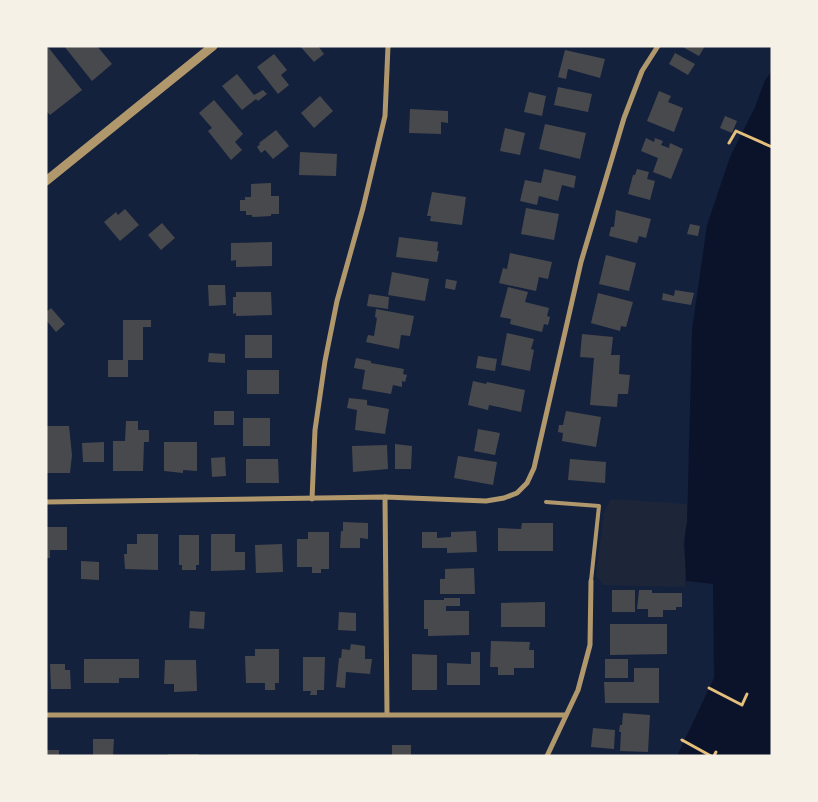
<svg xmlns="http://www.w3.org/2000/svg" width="818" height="802" font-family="Raleway,sans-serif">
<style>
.green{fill:#1d2539}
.water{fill:#0b132b}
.building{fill:#48494c}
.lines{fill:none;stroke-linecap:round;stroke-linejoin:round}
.path{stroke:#e5c07b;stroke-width:3}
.service{stroke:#b1986c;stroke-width:4}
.minor{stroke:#b1986c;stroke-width:5}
.tertiary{stroke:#b1986c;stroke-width:9}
</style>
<rect width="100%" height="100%" fill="#14213d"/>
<polygon class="green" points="611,499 687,504 687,523 683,546 686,559 685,587 603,585 596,576 604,512"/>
<path class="water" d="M772,71V756H677L714,678L713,584L686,581C686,561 682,543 687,523L692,330L707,225L730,157L755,107L765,80Z"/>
<g class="building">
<polygon points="64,46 97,46 112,64 92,81"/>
<polygon points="300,46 318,46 324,54 314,62"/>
<polygon points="681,46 705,46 699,56"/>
<polygon points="48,47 82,90 50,115 46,111 46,49"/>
<polygon points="565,50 605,59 600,78 568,69 566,79 558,77"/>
<polygon points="675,53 695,64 688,75 669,64"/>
<polygon points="274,54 287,70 281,75 289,85 278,94 257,67"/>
<polygon points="237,74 254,95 263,90 267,94 258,101 256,99 242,110 222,86"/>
<polygon points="558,87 592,94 588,112 554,105"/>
<polygon points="659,91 671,96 668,102 683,108 674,132 647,121"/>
<polygon points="529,92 546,96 542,116 524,112"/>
<polygon points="320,96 333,111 314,128 301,113"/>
<polygon points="214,100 243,134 235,142 242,150 231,160 208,131 212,128 199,113"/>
<polygon points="410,109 448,111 448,123 441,122 441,134 409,133"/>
<polygon points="725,116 737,121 732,133 720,128"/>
<polygon points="545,124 586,133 580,159 539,149"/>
<polygon points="505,128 525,133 520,155 500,151"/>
<polygon points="276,130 289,146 273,159 265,150 261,153 257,147 260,144 259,143"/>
<polygon points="646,138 654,142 655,138 663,141 661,145 669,148 670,143 683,149 671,179 653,172 658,158 641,151"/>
<polygon points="300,152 337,154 336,176 299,175"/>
<polygon points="544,169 576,176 574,188 562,185 558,201 539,196 537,205 520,201 525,180 541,183"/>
<polygon points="637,169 649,172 647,179 655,181 650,200 628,194 633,175 635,175"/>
<polygon points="271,183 271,196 279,196 279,214 271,214 271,216 252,217 252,215 246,215 246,211 240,211 240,200 245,200 245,197 251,197 251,184"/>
<polygon points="432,192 466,197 462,225 430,221 431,216 427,216"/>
<polygon points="526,208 559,214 554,240 521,234"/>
<polygon points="125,209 139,225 120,241 104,222 116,212 118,215"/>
<polygon points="616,210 651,219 646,238 639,236 637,243 609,236 611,227 614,227"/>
<polygon points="162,223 175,238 161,250 148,235"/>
<polygon points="690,224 700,226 698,236 687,234"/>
<polygon points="399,237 438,242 437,251 439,251 437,262 396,257"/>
<polygon points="272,242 272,266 236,267 236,260 231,261 231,243"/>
<polygon points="510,253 552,262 548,279 539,277 536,291 499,283 503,268 507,269"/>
<polygon points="606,255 636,263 629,291 599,284"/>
<polygon points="392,272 429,279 425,301 388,295"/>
<polygon points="446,279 457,281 455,290 445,288"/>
<polygon points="208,285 225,285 226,305 209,306"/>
<polygon points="508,287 528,292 525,302 549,308 547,316 550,317 548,325 544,324 542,332 510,324 511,319 500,317"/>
<polygon points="675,290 694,293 691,305 662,300 663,293 674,296"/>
<polygon points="236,292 271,292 272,315 236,316 236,313 233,314 233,297 236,297"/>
<polygon points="598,293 633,302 626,327 621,326 620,331 591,323"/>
<polygon points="369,294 389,297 388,309 367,306"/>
<polygon points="51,308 65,324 56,332 46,320 46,312"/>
<polygon points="376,309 414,316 410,336 401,335 399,349 366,342 368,335 374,336 377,318 375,317"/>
<polygon points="123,320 151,320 151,327 143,327 143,360 128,360 128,377 108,377 108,360 123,360"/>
<polygon points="507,333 534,339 531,349 534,350 530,371 501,365"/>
<polygon points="582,334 613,337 611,355 620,355 619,374 630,375 628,394 618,394 617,407 590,405 594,358 580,357"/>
<rect x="245" y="335" width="27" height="23"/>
<polygon points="209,353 225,354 225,363 208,362"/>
<polygon points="478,356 497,359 495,371 476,368"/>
<polygon points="356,358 371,361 371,363 404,369 403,374 407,375 405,382 402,381 402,387 393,385 391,394 362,389 365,370 354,368"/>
<rect x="247" y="370" width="32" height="24"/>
<polygon points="473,381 486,384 487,382 525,390 521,412 489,405 488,410 468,405"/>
<polygon points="349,398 367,400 367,405 389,409 385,434 355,430 357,410 347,408"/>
<rect x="214" y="411" width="20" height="14"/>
<polygon points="566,411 601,417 596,447 562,441 563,433 558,432 559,425 563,425"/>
<rect x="243" y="418" width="27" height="28"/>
<polygon points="126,421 138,421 138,430 149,430 149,442 144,442 143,471 113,471 113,441 125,441"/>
<polygon points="46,426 69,426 72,455 70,473 46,473"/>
<polygon points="478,429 500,433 495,455 474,451"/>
<polygon points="104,442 104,462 83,462 82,443"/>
<polygon points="164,442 197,442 197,471 183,470 183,473 164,471"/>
<polygon points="395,444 412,446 411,469 395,469"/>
<polygon points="387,445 388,469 353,472 352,446"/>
<polygon points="458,456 497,462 493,485 454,478"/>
<polygon points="225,457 226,476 212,477 211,458"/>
<polygon points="246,459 278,459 279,483 246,483"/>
<polygon points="570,459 606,462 605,483 568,480"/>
<polygon points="343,522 368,523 368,539 360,538 360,548 340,548 341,531 343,531"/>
<polygon points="522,523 553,523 553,551 498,551 498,528 521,529"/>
<polygon points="46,527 67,527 67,550 50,550 50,558 46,558"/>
<polygon points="476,531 477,552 447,553 447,548 422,548 422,532 437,532 437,538 451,537 451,532"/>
<polygon points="308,532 329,532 329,569 321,569 321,573 312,573 312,567 297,567 297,539 308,539"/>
<polygon points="137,534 158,534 158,570 125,569 124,554 127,554 127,544 137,544"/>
<polygon points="211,534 235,534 235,552 245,552 245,570 211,571"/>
<polygon points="179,535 199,535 199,565 196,565 196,570 182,570 182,565 179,565"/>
<polygon points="282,544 283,572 256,573 255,545"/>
<polygon points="81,561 99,562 99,580 81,579"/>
<polygon points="474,568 475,594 440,594 440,579 445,579 445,569"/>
<rect x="612" y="590" width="23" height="22"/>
<polygon points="639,590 652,590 652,593 682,593 682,607 676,607 676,610 663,610 663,617 648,617 648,609 637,609"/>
<polygon points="444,598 460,598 460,606 446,606 446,611 469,611 469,635 428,636 428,629 424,629 424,600 444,600"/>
<polygon points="545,602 545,627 501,627 501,603"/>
<polygon points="190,611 205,612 204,629 189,628"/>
<polygon points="339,612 356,613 356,631 338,630"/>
<polygon points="610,624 667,624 667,654 610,655"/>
<polygon points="491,641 530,642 529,650 534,650 534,668 514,668 514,675 498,675 498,667 490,667"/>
<polygon points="351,644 365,646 365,659 372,659 370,674 346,672 345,688 336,687 339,658 341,658 342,649 350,650"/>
<polygon points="255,649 279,649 279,683 275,683 275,690 265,690 265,683 246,683 245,656 255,656"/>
<polygon points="471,652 480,652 480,685 447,685 447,663 471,664"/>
<polygon points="412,654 437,655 437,690 412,690"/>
<polygon points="303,657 325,657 324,690 317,690 317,695 310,695 311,691 303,691"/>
<polygon points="84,659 139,659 139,678 119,678 119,683 84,683"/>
<rect x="605" y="659" width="23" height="19"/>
<polygon points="165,660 196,660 197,691 174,692 174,684 164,684"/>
<polygon points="50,664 65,664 65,670 70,670 71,689 51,689"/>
<polygon points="634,668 659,668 659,703 605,703 604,682 634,682"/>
<polygon points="623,713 650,715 648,752 620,751 621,732 619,732 620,725 622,725"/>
<polygon points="593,728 615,730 614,749 591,747"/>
<polygon points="93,739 114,739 113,756 93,756"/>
<rect x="392" y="745" width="19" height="11"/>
<rect x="46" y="750" width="13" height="6"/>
<polygon points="168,754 199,754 199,756 169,756"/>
</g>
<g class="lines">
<g class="path">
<polyline points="729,143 736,131 772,147"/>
<polyline points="709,688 742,705 747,694"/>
<polyline points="682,740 711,756"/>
<polyline points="714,756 716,752"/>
</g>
<polyline class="service" points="546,502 599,506 591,581"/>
<g class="minor">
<polyline points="385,497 387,714"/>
<polyline points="312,499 315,430 325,361 337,301 363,208 385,116 388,46"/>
<polyline points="46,502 385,497 486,501 504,498 517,493 527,483 534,468 581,262 624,118 642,71 658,46"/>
<polyline points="46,715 565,715"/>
<polyline points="547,756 578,690 590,645 591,581"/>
</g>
<polyline class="tertiary" points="46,181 213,46"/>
</g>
<rect width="818" height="802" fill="none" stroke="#f6f1e7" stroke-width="95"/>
</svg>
